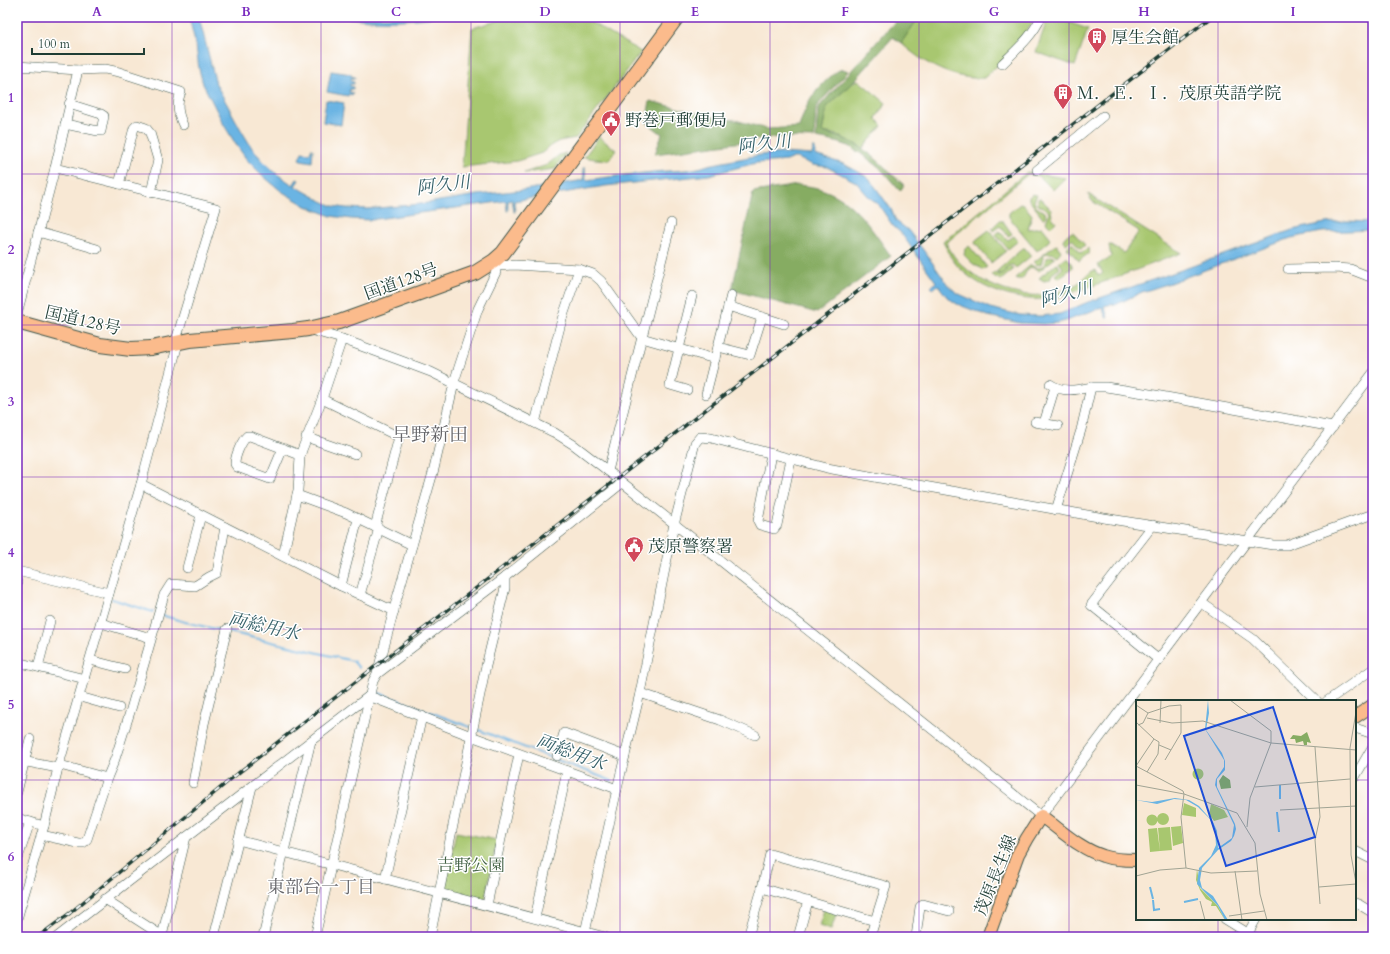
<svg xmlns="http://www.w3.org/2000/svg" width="1390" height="954" font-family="Cardo,'Noto Serif JP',serif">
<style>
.green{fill:#a8c76f;stroke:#648252}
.forest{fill:#86ac62;stroke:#52744b}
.sand{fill:#eeda9e;stroke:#868c69}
.water{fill:#6ab4e3;stroke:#44788c}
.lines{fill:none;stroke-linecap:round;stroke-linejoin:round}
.stream{stroke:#6ab4e3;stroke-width:2}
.minor-casing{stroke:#40574c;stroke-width:10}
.major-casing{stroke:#40574c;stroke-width:14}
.highway-casing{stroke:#40574c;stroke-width:16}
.minor{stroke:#fff;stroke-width:9}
.major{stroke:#fbbb8c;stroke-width:12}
.highway{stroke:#fbbb8c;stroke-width:14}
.rail-casing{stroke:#1f3d34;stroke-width:3.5}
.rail{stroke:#fff;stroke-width:2;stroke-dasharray:6;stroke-linecap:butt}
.grid{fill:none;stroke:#7b2cbf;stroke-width:1;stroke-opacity:0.55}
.labels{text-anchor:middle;stroke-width:3;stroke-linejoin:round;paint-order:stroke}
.poi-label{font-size:17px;fill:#1f3d34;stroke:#fff;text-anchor:start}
.street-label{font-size:17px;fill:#1f3d34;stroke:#fff}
.park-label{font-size:17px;fill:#416043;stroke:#fff}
.water-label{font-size:18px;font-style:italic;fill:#366169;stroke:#fff}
.neighbourhood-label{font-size:18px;fill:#656569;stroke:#fff}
.quarter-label{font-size:19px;fill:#656569;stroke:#fff}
.inset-river{fill:none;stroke:#6ab4e3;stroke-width:2}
.inset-road{fill:none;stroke:#a1a494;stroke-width:1}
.view{fill:#1d4ed8;fill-opacity:0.15;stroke:#1d4ed8;stroke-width:2}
.inset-edge{fill:none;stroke:#1f3d34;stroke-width:2}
.neatline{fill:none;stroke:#7b2cbf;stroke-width:1.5}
.grid-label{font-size:13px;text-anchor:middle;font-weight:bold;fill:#7b2cbf}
</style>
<rect width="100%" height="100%" fill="#fff"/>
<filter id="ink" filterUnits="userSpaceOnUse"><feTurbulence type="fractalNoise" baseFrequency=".025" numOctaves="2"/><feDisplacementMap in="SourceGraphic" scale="8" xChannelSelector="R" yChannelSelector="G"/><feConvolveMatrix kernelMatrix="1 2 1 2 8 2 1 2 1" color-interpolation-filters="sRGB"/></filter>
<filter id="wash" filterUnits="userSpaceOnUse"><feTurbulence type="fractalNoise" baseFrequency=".012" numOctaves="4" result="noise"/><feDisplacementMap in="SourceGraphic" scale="16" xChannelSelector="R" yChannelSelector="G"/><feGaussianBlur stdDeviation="0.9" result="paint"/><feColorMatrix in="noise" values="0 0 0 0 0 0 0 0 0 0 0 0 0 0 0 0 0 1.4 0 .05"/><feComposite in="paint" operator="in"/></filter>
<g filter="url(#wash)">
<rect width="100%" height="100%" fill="#f8e8d4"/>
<g class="green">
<polygon points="511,17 582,17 641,52 576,138 559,141 550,146 542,153 517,161 462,167 472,28"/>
<path d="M919,17H1037L1011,53L984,78C953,80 924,64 901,43Z"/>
<polygon points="1048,17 1053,17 1088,29 1075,66 1036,52"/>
<polygon points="858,80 886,103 876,118 882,126 863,148 834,134 822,132 827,107 850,85"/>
<polygon points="599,137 616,150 609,160 595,159 584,157"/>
<polygon points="566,153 555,169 524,173 547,165 559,155"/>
<path d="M1027,172L1065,178L1053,190L1039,176L1028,174L946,243C950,249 953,256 958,261C986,290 1035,307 1073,286C1080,283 1086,276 1092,271L1095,270L1099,276L1103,273L1098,265L1105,260L1106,261L1111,257L1109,245H1111L1124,253L1139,231L1092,201L1088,194L1181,253C1155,263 1128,273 1101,283C1085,288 1068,295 1052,298C1020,304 976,289 955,263C950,257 947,249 943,242Z"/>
<polygon points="1032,194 1037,195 1034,201 1036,207 1045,212 1046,216 1044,219 1029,200 1029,197"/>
<path d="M1040,198L1051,209L1052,217L1056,222L1051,227L1046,222L1049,214C1048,208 1044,208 1038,205V199Z"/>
<polygon points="1020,204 1024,205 1032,215 1028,229 1042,227 1050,237 1049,241 1037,251 1009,217 1009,213"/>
<polygon points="999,221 1003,221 1012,234 1008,236 1000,226 993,231 992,228"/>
<polygon points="989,230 1006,251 991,263 975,243 976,240"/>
<polygon points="999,231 1008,240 1014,236 1018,241 1008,249 995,234"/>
<path d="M1073,232L1085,245L1081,249L1072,239L1066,244L1063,241C1063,237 1069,233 1073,232Z"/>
<polygon points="1070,244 1073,244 1081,253 1088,248 1089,253 1079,261 1067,248"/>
<path d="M1057,245L1061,251L1057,256C1053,253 1048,252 1044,255L1041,264L1037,265L1034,263V262L1054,246Z"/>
<polygon points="969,246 987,267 983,270 972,263 964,255 965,250"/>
<path d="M1023,248H1025L1031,256L1016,268L1013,265C1005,265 1007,269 1003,273L1000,274L996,272Z"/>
<path d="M1051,256L1055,258L1039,271C1028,262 1027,273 1022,279H1017L1015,278L1031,265L1036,268C1043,268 1045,264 1046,258Z"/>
<polygon points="1064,258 1068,258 1072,265 1072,268 1059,278 1055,275 1063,268 1059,262"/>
<polygon points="1057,263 1060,268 1052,274 1050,280 1044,281 1039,278"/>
<polygon points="1008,267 1012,267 1013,270 1001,280 991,275 994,272 999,275 1003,274"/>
<polygon points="456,832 497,840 485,900 444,889"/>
<polygon points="824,909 837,912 831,930 819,926"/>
</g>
<g class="forest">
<path d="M899,17H919L901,43L893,37L856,79L827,107L822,132C836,136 852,140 863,149C878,159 890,173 904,185L900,191L879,167L860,153C855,152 853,148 849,146C838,142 827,140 816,138L818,108Z"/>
<path d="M843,69L848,71L816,107L814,138L779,137L655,154L662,134L646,122L650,101L721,119L735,120L767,129L799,127C806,105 812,93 830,77C834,74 837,70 843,69Z"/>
<path d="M798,185C847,188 865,220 891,256L817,313L732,290L753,192Z"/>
</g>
<path class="sand" d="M946,17H981C971,27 956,26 946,17Z"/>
<g class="water">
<path d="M189,17H200V21L216,84L240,128L252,148L263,161L277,174L293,185L297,179L299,180L295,186L322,201L333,206L346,208L368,209L421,204L477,195L524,190L584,180L583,168H585L586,180C609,177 631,174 654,172C672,170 690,172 708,165L760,155L783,153L812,155L813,148H815V155L844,164L864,175L871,181L891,209L896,221L908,230L927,255L948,285L957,293L990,308L1020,315L1040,316L1060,314L1088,302L1187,268L1292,230L1325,223L1346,221L1373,222V230L1322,232L1291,238L1170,283L1142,292L1115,305L1112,304L1104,306L1108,317H1106L1102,307L1069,320L1058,323L1044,324L1020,323L988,316L957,304L947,297L938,285L933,289L931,287L936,282L901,233L893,226L878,204L869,197L856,182L827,167L813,165L797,158H793L786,161L756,163L709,175L605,186L514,201L515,212H514L512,200L508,201V211H507L506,201L369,220L351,219L331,216L306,206L281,191L263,176L247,160L235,143L224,125L203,84L199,69L196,46Z"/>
<path d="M343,17H435C404,21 374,22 343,17Z"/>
<polygon points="331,71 351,74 351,76 355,77 355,78 351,78 350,81 354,82 354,84 350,84 350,86 353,87 353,89 350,89 349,92 353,93 352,95 349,94 348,96 327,92"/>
<polygon points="326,100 344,103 341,125 323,122"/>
<polygon points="311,149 313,149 312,162 301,160 299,159 302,152 310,153"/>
</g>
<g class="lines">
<g class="stream">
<polyline points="112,599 153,612"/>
<polyline points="161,615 185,622 224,631"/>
<polyline points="229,632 353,661 359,668"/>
<polyline points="379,693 470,727"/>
<polyline points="476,729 612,781"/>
</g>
</g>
</g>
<g filter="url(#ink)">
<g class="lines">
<g class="minor-casing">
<g id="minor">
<path d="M1002,64C1016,50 1033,36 1041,17"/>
<path d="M17,66L78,70L105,69L119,72L181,92C176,105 178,114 183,125"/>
<polyline points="65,124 98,131 101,131 104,116 101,114 69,104"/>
<polyline points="1037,170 1103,116"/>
<polyline points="119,184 134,128 137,125 146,128 150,133 158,160 151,193"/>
<polyline points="38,232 97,249"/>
<polyline points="495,266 515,265 579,269 593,274 601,281 642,338 715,359"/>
<polyline points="1288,269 1335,268 1350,269 1373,278"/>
<polyline points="728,306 784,324"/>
<polyline points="17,314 55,168 78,70"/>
<polyline points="311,330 342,339 399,360 431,372 555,433 574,445 608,471 1041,816 1373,373"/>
<polyline points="718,347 750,355 762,317"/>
<path d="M1050,384C1063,393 1076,390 1091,387"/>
<polyline points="687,390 670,385 692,296"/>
<polyline points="706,394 731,295"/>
<polyline points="322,399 399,437 375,527"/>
<polyline points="1035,422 1058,426"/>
<polyline points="535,423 562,319 579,269"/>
<polyline points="1044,423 1055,387"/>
<polyline points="306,437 355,454"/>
<path d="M283,448L270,479L237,467L235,464C235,456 241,442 247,436H250L300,455"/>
<polyline points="771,454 758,521 760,525 774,529 777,525 791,459"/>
<polyline points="608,471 671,223"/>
<polyline points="141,484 341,586 394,611"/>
<polyline points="297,495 346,513 412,545"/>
<polyline points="1056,510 1081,430 1091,387 1106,387 1144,393 1333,427"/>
<polyline points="1153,525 1091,605 1159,660"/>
<polyline points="283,556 298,490 300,457 302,450 322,399 342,339"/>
<polyline points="187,568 201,515"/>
<polyline points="17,571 109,593"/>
<polyline points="17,584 17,582"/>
<polyline points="341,586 358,519"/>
<polyline points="360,595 379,528"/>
<polyline points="1202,603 1253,639 1317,701"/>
<polyline points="101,623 151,638"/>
<polyline points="90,660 125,669"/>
<polyline points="17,662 85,679"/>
<polyline points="38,667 50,621"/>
<polyline points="377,674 397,598 434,469 455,379 478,309 496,272 494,261"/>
<polyline points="640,693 720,720 755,735"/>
<polyline points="369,696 471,736 617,789"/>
<polyline points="80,697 119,708"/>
<polyline points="1327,701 1373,669"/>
<polyline points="1355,728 1373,734"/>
<polyline points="557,756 564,733 625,756"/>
<polyline points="17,760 58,768"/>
<polyline points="60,765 107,778"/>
<polyline points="1355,777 1373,746"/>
<polyline points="193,783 204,724 227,629"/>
<polyline points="17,792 30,739"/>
<polyline points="17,818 44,826"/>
<polyline points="41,835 78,843 83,843 87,839 107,778 115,759 131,709 164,595 171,584 195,586 209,577 217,573 225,527"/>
<polyline points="238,840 605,937"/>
<polyline points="1355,851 1373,860"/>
<polyline points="17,855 19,855 30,822"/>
<polyline points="385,879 422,716"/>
<polyline points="762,888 875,921"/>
<polyline points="105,899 164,937"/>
<polyline points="1355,903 1360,905 1373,913"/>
<polyline points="487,905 519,754"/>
<polyline points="535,918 567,771"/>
<polyline points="17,919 44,826 58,768 141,484 177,347 177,337 216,208 55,168"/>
<polyline points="1225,919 1254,937"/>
<polyline points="162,936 186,837"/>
<polyline points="57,937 369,696"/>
<polyline points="214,937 252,787"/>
<polyline points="263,937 311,741"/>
<polyline points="315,937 373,681 377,674 505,577 622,483"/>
<polyline points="430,937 485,670 505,588 505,577"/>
<polyline points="584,937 617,789 640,693 673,529 695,443 700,437 711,438 827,468 901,482 1104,518 1273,545 1287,545 1373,514"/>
<polyline points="748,937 762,888 770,854 886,886 870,937"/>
<polyline points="798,937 808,901"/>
<polyline points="916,937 920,907 923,904 949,911"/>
<polyline points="1246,937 1256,919"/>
</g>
</g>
<g class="major-casing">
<g id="major">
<polyline points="1355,717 1373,705"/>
<path d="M988,937L1018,854L1027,838L1041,816C1061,830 1080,849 1103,856C1114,860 1126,860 1137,860"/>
</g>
</g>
<g class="highway-casing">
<polyline id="highway" points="17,322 100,345 131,349 151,348 190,340 293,331 308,329 339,322 475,273 494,261 503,253 677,17"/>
</g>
<use href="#minor" class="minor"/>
<use href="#major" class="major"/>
<use href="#highway" class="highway"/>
<g class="rail-casing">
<polyline id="rail" points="38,937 70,913 242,770 1211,17"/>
</g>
<use href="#rail" class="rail"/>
</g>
</g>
<path class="grid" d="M172,17V937M321,17V937M471,17V937M620,17V937M770,17V937M919,17V937M1069,17V937M1218,17V701M17,174H1373M17,325H1373M17,477H1373M17,629H1373M17,780H1137M1355,780H1373M1218,919V937"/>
<defs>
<g id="building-pin" transform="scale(1)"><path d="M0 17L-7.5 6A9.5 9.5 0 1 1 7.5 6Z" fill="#d1495b" stroke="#fff"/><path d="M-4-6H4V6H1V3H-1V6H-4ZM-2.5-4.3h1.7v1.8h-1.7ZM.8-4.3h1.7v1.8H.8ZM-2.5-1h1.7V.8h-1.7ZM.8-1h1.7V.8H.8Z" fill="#fff"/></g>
<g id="civic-pin" transform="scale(1)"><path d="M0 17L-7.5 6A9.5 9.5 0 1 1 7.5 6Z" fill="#d1495b" stroke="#fff"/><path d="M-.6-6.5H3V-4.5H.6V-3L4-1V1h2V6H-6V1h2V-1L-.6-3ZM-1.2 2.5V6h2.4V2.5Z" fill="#fff"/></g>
</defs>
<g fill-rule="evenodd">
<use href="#building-pin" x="1097" y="37"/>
<use href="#building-pin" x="1063" y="93"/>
<use href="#civic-pin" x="611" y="120"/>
<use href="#civic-pin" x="634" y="546"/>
</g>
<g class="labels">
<g class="poi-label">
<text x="1111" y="43">厚生会館</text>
<text x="1077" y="99">Ｍ．Ｅ．Ｉ．茂原英語学院</text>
<text x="625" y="126">野巻戸郵便局</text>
<text x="648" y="552">茂原警察署</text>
</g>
<g class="street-label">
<text transform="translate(401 281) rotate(-20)" y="6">国道128号</text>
<text transform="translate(83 320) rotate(13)" y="6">国道128号</text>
<text transform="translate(995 875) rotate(-68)" y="6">茂原長生線</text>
</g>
<g class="park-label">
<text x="471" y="871">吉野公園</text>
</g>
<g class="water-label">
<text transform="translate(764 144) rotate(-7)" y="6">阿久川</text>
<text transform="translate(443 185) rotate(-7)" y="6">阿久川</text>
<text transform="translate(1066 294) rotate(-15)" y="6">阿久川</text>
<text transform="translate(264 626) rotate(13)" y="6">両総用水</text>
<text transform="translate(571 752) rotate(21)" y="6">両総用水</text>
</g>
<g class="neighbourhood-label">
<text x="321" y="893">東部台一丁目</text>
</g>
<g class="quarter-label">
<text x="430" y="441">早野新田</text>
</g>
</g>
<g transform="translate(1136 700)">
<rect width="220" height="220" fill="#f8e8d4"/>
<path d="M56.5 74a5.5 5.5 0 1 1 11 0a5.5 5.5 0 1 1-11 0ZM48,103L60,108V117L46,115ZM75,104L88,110L92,117L78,121L73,114ZM21 119a6 6 0 1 1 12 0a6 6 0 1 1-12 0ZM10.5 120a5.5 5.5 0 1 1 11 0a5.5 5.5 0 1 1-11 0ZM45,126L47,143L37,146L35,127ZM34,127L36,150L24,151L22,128ZM21,128L24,151L14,152L12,129ZM61,169L64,188L82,206L89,220L80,206H75L76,202L70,199L64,190L60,180Z" fill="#a8c76f"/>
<path d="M171,32L175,43L171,42V45H168L167,41L160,43L159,39H154L157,35L165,36ZM87,75L94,80L95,88L85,89L83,81Z" fill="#86ac62"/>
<path d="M72,0L73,13L70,30L86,53L89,61V70L81,79V87L99,124L100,129L98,136L95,141L82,150L66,168L64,180L66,188L77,196L92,220H89L82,206L61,184L63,168L75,156L80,145L79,131L74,119L62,107L50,100L38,99L21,104L0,100L16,102L39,98L53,100L63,106L77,122L81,131L82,148L96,138L98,125L79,85L80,79L88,67V60L69,29Z" fill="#6ab4e3"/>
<path class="inset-river" d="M144,99V85M141,112L143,132M14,187L17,199M17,200L18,210L24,209M48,202L62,199"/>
<path class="inset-road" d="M94,0L135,31V43L220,50M0,5L12,13L33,6L45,5V33L29,60M220,12L214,48L215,155L220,183M11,18L36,23L67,21L135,43L114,98L111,127M0,22L18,39L0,66M24,23L25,0M2,25L7,23L12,13M23,45L35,50M179,47L184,117L179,140L184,204M0,66L47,91L48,94L101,113L119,143L124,194L131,220M11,72L22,54L23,42L18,39M0,85L48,94L45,117L50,168M119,87L214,79M144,110L220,106M99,171L106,220M0,176L24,170L50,168L75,173L121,171M183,187L220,184M64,201L69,220M93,216L128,211"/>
<path class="view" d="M137,7L179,137L90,166L48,36Z"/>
<rect width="220" height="220" class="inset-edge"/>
</g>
<rect width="1390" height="954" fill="none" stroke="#fff" stroke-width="44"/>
<path d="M32 48v6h112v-6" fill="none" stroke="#1f3d34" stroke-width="2"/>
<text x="38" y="48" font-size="12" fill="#1f3d34" stroke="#ffffff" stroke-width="3" paint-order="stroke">100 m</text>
<rect x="22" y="22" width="1346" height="910" class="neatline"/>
<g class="grid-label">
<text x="97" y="16">A</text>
<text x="246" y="16">B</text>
<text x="396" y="16">C</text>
<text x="545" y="16">D</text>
<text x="695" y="16">E</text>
<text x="845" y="16">F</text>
<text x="994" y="16">G</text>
<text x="1144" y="16">H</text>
<text x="1293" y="16">I</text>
<text x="11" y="102">1</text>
<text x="11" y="254">2</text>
<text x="11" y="406">3</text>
<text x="11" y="557">4</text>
<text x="11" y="709">5</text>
<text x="11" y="861">6</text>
</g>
</svg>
